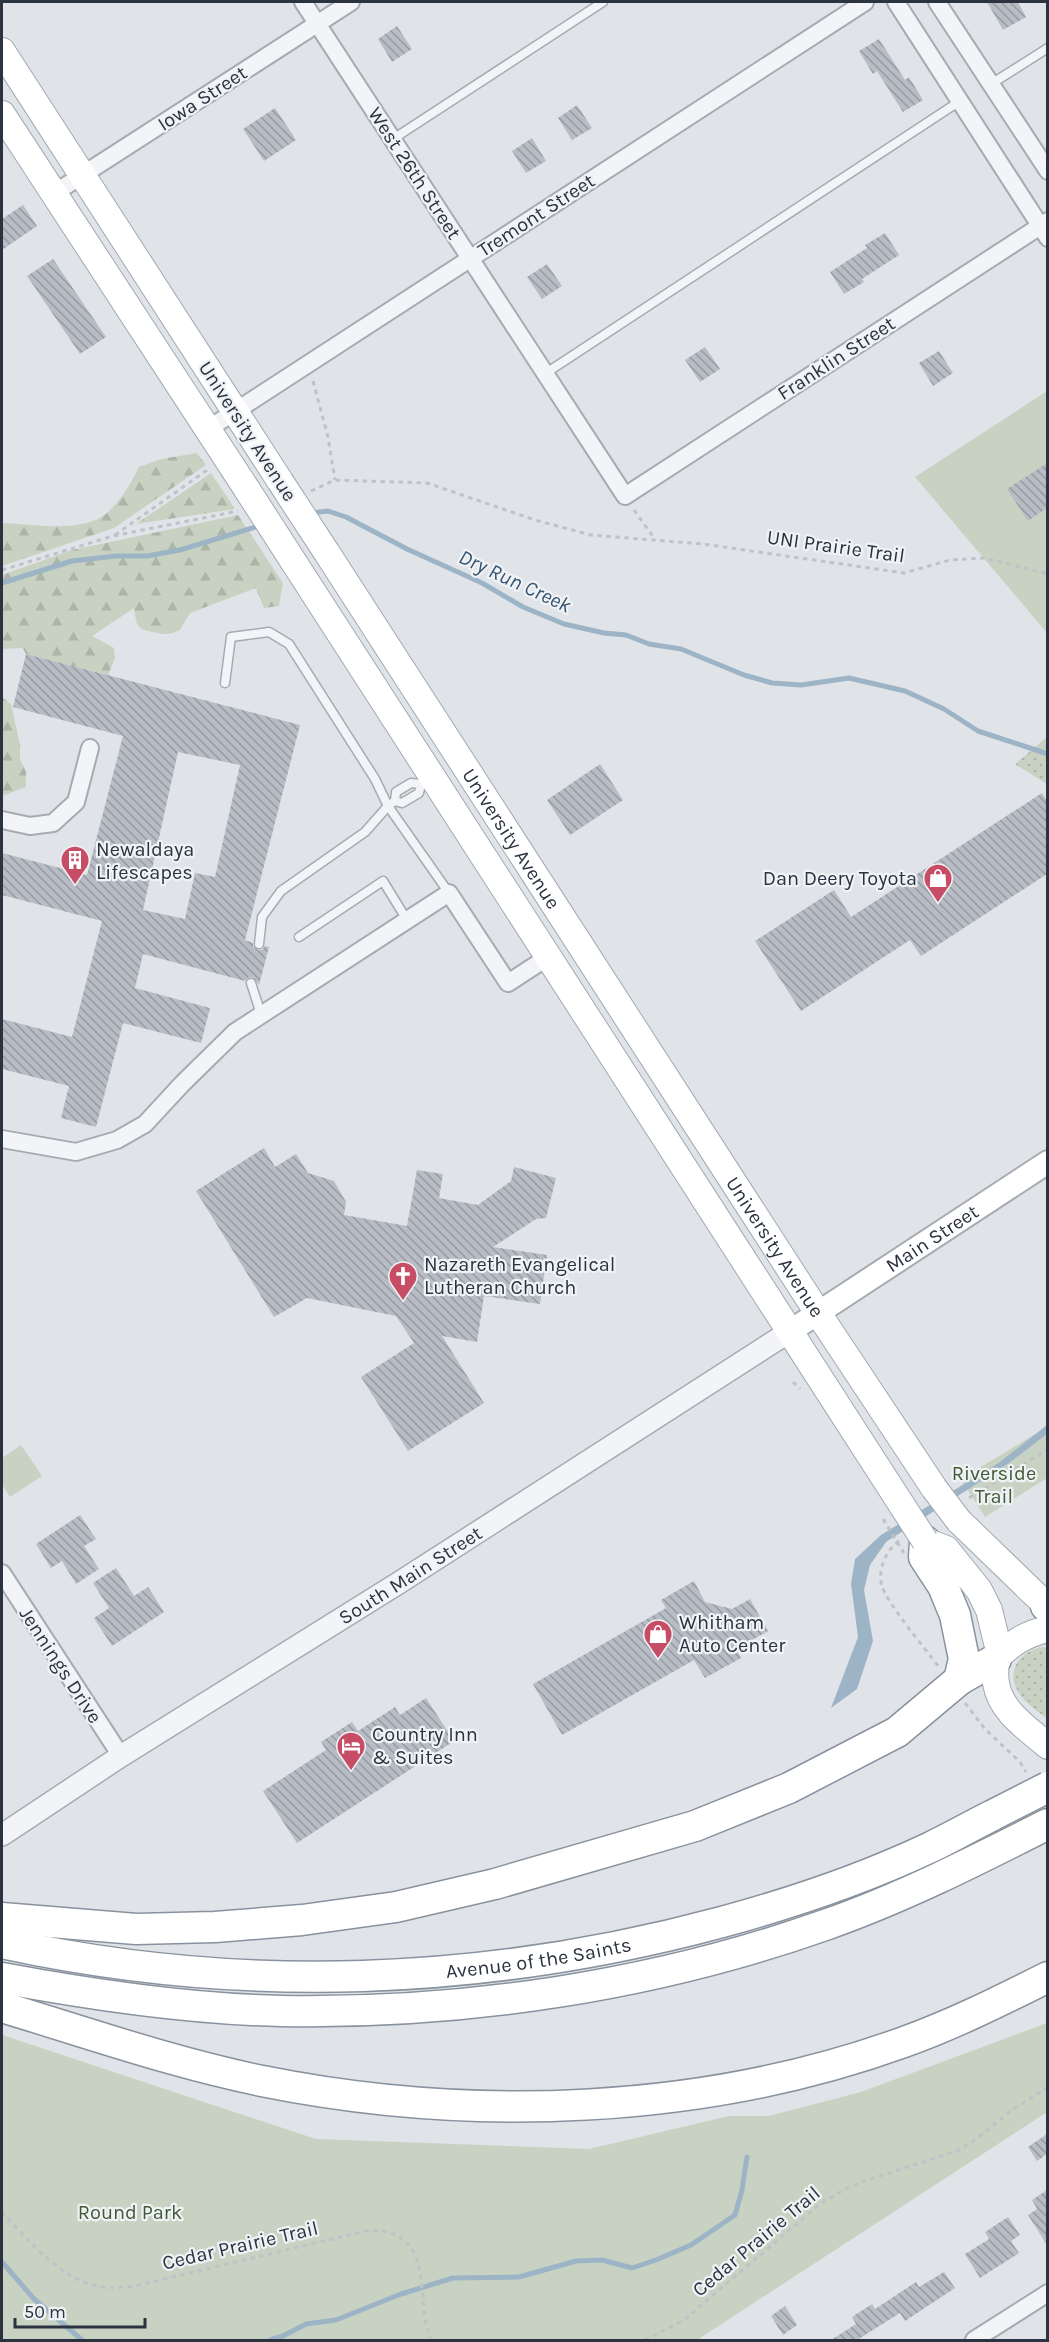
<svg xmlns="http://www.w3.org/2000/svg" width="1049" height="2342" font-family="Karla,sans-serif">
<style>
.grass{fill:url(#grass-dots)}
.forest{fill:url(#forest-firs)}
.park{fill:#c7d2c2}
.water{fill:#9db4c7}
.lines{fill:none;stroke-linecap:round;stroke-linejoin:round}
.stream{stroke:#9db4c7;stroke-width:5}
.building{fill:url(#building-back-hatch);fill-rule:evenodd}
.service-casing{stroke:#a6abb2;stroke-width:11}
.minor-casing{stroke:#a6abb2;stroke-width:20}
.tertiary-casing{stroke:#a6abb2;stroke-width:24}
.secondary-casing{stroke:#a6abb2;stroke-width:26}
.primary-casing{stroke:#a0a9b3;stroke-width:28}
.motorway-casing{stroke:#88929e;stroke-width:33}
.path{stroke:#bfc2c7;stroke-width:3;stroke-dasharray:4.5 4.5;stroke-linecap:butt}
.service{stroke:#f3f4f7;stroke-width:8}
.minor{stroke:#f3f4f7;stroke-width:16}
.tertiary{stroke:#f3f4f7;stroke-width:21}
.secondary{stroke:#fff;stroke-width:22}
.primary{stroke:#fff;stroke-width:26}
.motorway{stroke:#fff;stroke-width:30}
.primary-bridge-casing{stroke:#a0a9b3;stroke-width:28;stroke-linecap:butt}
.motorway-bridge-casing{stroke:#88929e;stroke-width:33;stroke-linecap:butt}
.path-bridge{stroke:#bfc2c7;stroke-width:3;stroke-dasharray:4.5 4.5;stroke-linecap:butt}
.primary-bridge{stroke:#fff;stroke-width:26}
.motorway-bridge{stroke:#fff;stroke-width:30}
.labels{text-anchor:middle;stroke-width:4.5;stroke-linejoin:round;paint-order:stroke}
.street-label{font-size:20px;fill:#2a333f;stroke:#f0f3f6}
.poi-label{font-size:20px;fill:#2a333f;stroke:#f0f3f6;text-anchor:start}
.park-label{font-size:20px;fill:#405a38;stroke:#f0f3f6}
.water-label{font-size:21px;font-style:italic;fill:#365471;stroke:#f0f3f6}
</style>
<defs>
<pattern id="grass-dots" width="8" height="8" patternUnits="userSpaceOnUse" patternTransform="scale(1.5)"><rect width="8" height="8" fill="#c7d2c2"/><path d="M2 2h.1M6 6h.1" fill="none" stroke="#abb5a8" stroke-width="1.8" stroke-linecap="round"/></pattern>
<pattern id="forest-firs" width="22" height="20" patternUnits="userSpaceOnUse" patternTransform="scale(1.5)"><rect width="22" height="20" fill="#c7d2c2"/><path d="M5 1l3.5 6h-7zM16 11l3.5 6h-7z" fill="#abb5a8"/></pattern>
<pattern id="building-back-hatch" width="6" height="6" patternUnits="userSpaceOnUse" patternTransform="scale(1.5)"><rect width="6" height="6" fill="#b8bdc5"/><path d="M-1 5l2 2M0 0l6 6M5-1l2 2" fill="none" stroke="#969aa1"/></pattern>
</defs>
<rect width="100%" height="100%" fill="#e0e4e8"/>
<g class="grass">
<polygon points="1047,737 1047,784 1015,764"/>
<path d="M1043,1647L1047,1648V1719C1038,1711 1025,1703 1019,1693C1004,1671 1021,1650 1043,1647Z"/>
</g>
<g class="forest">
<path d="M197,453L206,465L114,528L2,566V523C31,524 83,534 107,513C121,501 131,483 139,467L161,459Z"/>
<polygon points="211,473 235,509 136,524"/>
<path d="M238,515L283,583L279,606L264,608L256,588L190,613L180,630C167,635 166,635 152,632C135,628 137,625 134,608L92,636L114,648L115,658L108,675L26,654L23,648L2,649V575L72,550Z"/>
<polygon points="2,697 11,704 20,745 20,759 26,772 26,787 2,796"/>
</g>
<g class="park">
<polygon points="1047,391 1047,633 915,477"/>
<polygon points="1047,1427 1047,1478 985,1517 961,1479"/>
<polygon points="21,1445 42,1476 10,1497 2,1484 2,1458"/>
<polygon points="1047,2023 1047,2112 697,2340 2,2340 2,2035 316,2139 589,2149 729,2116 769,2116 861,2092"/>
</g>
<polygon class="water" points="1047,1425 1047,1434 1009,1463 886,1542 870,1565 864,1590 873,1641 857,1689 831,1708 858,1637 851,1584 855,1559 881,1535 1000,1462"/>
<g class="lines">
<g class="stream">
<polyline points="311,513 328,511 346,517 407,549 482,583 523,607 564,624 604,633 626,635 649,644 681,649 744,675 772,683 801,685 849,678 905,691 944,709 978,731 1048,754"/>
<polyline points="2,583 72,561 116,556 147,556 180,550 262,525"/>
<polyline points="2,2262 34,2299 82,2340"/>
<polyline points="270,2340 283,2336 306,2324 336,2320 401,2294 453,2278 519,2277 576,2261 602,2260 632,2268 656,2260 691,2245 735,2215 742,2190 747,2157"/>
</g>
</g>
<g class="building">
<polygon points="987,2 1018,2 1026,17 1003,30"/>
<polygon points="397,26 412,49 392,62 378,39"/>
<polygon points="879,39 905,80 909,77 923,100 903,112 877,71 873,74 859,51"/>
<polygon points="577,105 592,128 572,140 558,118"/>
<polygon points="275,108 296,140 264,161 243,129"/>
<polygon points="532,138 546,161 526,173 512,151"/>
<polygon points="23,205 37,226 2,250 2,219"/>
<polygon points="885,233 899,255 862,279 864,282 844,294 830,272 867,248 865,245"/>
<polygon points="53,259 106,337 80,354 27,276"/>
<polygon points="547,264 562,286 542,299 527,277"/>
<polygon points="705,347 720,369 700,382 685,360"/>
<polygon points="939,351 953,373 933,386 919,363"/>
<polygon points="1047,463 1047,508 1028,521 1007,489"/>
<path d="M26,654L300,725L245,940L253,943V947L258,950H262L265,946L269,947L259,985L253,977H249L245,981L143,954L135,988L210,1008L201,1043L123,1023L96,1127L61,1118L69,1086L2,1069V1019L72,1037L102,921L2,895V853L87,875L123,736L13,707ZM178,752L240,765L215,877L195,873L185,919L143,910Z"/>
<polygon points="600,764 623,800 570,835 547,800"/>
<polygon points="1042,793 1047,801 1047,874 921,956 910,940 801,1011 755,941 834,890 851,917"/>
<polygon points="264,1148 275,1167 296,1154 308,1173 334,1181 346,1202 344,1215 407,1226 417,1170 443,1174 439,1198 478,1205 511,1181 514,1167 556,1178 546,1218 536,1219 493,1247 547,1255 540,1304 484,1296 477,1342 442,1336 484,1403 408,1451 361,1377 414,1343 396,1316 307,1298 274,1317 196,1191"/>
<polygon points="80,1515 96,1539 84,1546 99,1569 76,1584 62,1561 51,1568 36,1544"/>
<polygon points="116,1568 134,1596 148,1587 164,1612 112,1646 94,1618 109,1608 93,1583"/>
<polygon points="694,1581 705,1602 732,1609 750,1599 768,1631 736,1649 741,1658 705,1678 694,1660 562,1735 533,1684 666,1608 661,1600"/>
<polygon points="426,1698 454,1741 297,1843 263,1791 326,1750 321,1742 352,1722 358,1731 395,1707 400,1715"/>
<polygon points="1047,2134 1047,2154 1037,2161 1028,2147"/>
<polygon points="1047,2190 1047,2245 1028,2215 1037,2209 1032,2200"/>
<polygon points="1008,2217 1020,2235 1011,2241 1019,2253 980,2278 965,2254 989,2239 985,2232"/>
<polygon points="944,2272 955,2288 905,2321 900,2313 857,2340 831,2340 856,2324 852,2317 872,2304 875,2309 916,2282 919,2287"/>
<polygon points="785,2306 797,2325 783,2335 771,2316"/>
</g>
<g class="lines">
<g class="service-casing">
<g id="service">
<polyline points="991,84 1048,48"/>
<polyline points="393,139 603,2"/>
<polyline points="546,373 960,101"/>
<polyline points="225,683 231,637 269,632 289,644 375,779 388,806 449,893"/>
<polyline points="421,784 419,793 402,803 395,801 396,792 411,783 421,784 430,778"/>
<polyline points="299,937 383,881 407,920"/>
<polyline points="259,944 262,917 281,891 365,832 388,806 395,801"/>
<polyline points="251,983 261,1014"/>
</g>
</g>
<g class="minor-casing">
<g id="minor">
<polyline points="303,2 625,496 1048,221"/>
<polyline points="896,2 1048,238"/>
<polyline points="937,2 1048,171"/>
<polyline points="53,194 351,2"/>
<polyline points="208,429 865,2"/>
<polyline points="2,820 30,826 53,823 76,802 90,748"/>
<polyline points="2,1139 76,1152 117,1140 145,1124 182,1084 235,1032 449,893 508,983 548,957"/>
<polyline points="2,1573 121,1756"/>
<polyline points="974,2340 1048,2293"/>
</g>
</g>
<g class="tertiary-casing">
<g id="tertiary">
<path id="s1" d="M2,1835L121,1756L397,1584L789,1332"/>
</g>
</g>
<g class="secondary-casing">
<g id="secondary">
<path id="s2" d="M789,1332L1048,1162"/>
</g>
</g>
<g class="primary-casing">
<g id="primary">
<polyline points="2,51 280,481"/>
<polyline points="2,114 248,491"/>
<path id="s3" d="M327,553L818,1313L934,1488"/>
<polyline points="295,564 903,1507"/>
<polyline points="959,1521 1048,1607"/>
<polyline points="925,1541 946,1549 979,1590 989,1610 1000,1655"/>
<path d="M1048,1629C1026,1634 1011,1643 996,1659C996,1666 994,1675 996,1683C1000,1711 1028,1729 1048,1746"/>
</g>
</g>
<g class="motorway-casing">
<g id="motorway">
<polyline points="1046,1606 1048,1606"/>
<polyline points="959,1680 996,1659"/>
<polyline points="2,1918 136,1929 215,1927 302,1920 396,1907 495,1884 695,1826 789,1788 897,1732 959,1680 964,1659 955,1615 943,1586 924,1557 925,1541"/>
<path id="s4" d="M2,1943C241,1995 485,1986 722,1922C792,1903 863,1879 929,1848C950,1838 971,1826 993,1815"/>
<path d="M2,1978C93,1995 188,2009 282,2011C465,2014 652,1986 825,1925C902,1898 975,1861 1048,1824"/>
<path d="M2,2007C88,2033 174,2063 262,2081C471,2123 703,2115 904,2042C954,2024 1000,2001 1048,1977"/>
</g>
</g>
<g class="path">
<polyline points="313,381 328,437 335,480"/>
<polyline points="311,491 335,480 427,483 535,520 591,535 703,544 904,573 950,560 985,558 1048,574"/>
<polyline points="634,510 654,538"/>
<polyline points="115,535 210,468"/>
<polyline points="2,570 113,536 238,511"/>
<polyline points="793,1382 800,1389"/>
<polyline points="969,1498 1048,1449"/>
<path d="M899,1541C886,1550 877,1570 882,1586C888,1605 925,1648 938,1666"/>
<polyline points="965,1703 985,1729 1020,1762 1026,1772"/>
<path d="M2,2212C25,2237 59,2277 93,2285C107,2289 121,2287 135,2286L370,2230C439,2232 413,2299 431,2340"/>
<polyline points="645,2340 684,2320 820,2204 845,2189 864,2181 957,2151 975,2140 1012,2110 1048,2087"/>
</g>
<use href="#service" class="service"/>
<use href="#minor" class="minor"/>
<use href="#tertiary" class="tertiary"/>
<use href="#secondary" class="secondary"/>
<use href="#primary" class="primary"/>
<use href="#motorway" class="motorway"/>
<g class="primary-bridge-casing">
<g id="primary-bridge">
<polyline points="280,481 327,553"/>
<polyline points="248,491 295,564"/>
<polyline points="934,1488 959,1521"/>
<polyline points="903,1507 925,1541"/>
</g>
</g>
<g class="motorway-bridge-casing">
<polyline id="motorway-bridge" points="993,1815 1048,1787"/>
</g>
<polyline class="path-bridge" points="883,1519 904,1553"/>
<use href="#primary-bridge" class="primary-bridge"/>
<use href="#motorway-bridge" class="motorway-bridge"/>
</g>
<defs>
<g id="building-pin" transform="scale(1.5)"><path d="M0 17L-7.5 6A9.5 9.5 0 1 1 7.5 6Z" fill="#c74c66" stroke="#f0f3f6"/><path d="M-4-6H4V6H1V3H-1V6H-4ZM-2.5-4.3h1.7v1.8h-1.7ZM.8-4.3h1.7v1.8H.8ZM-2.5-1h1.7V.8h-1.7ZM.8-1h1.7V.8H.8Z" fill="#fff"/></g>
<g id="shop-pin" transform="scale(1.5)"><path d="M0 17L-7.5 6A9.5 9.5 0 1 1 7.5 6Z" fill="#c74c66" stroke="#f0f3f6"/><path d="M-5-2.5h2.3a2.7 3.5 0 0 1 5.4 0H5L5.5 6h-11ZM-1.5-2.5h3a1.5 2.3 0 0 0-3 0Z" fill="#fff"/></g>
<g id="church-pin" transform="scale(1.5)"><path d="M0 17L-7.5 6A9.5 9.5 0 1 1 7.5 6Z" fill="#c74c66" stroke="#f0f3f6"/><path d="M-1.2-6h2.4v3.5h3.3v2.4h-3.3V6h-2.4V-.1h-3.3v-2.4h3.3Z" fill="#fff"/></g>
<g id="hotel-pin" transform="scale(1.5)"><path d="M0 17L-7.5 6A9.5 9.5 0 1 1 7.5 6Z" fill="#c74c66" stroke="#f0f3f6"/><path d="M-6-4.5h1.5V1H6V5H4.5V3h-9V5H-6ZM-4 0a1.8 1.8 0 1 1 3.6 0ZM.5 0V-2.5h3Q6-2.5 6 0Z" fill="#fff"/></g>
</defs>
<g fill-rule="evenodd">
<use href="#building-pin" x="75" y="860"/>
<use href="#shop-pin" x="938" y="878"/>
<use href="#church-pin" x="403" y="1276"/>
<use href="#shop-pin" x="658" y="1634"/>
<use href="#hotel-pin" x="351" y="1746"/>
</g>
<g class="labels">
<g class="street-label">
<text transform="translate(202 98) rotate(-33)" y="7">Iowa Street</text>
<text transform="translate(415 173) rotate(57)" y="7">West 26th Street</text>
<text transform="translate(536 215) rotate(-33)" y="7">Tremont Street</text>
<text transform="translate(836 358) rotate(-33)" y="7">Franklin Street</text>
<text transform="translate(248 431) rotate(57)" y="7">University Avenue</text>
<text transform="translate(836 546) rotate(8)" y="7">UNI Prairie Trail</text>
<text dy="7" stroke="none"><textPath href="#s3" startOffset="340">University Avenue</textPath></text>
<text dy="7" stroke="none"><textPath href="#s2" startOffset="171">Main Street</textPath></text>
<text dy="7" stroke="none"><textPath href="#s3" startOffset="826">University Avenue</textPath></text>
<text dy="7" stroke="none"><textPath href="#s1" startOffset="484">South Main Street</textPath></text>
<text transform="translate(61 1665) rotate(57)" y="7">Jennings Drive</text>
<text dy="7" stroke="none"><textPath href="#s4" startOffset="540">Avenue of the Saints</textPath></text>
<text transform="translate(756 2241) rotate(-40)" y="7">Cedar Prairie Trail</text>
<text transform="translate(240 2245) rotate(-13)" y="7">Cedar Prairie Trail</text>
</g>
<g class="poi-label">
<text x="96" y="856">Newaldaya<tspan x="96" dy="23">Lifescapes</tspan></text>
<text x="917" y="885" text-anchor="end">Dan Deery Toyota</text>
<text x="424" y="1271">Nazareth Evangelical<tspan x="424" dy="23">Lutheran Church</tspan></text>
<text x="679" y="1629">Whitham<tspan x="679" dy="23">Auto Center</tspan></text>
<text x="372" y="1741">Country Inn<tspan x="372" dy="23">&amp; Suites</tspan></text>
</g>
<g class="park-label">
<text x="994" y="1480">Riverside<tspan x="994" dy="23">Trail</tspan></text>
<text x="130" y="2219">Round Park</text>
</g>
<g class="water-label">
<text transform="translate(515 581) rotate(25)" y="7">Dry Run Creek</text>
</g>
</g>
<rect width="1049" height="2342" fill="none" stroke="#2a333f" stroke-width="6"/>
<path d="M15 2318v9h130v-9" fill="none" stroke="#2a333f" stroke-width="3"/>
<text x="24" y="2318" font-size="18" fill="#2a333f" stroke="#f0f3f6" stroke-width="4.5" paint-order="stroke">50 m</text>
</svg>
